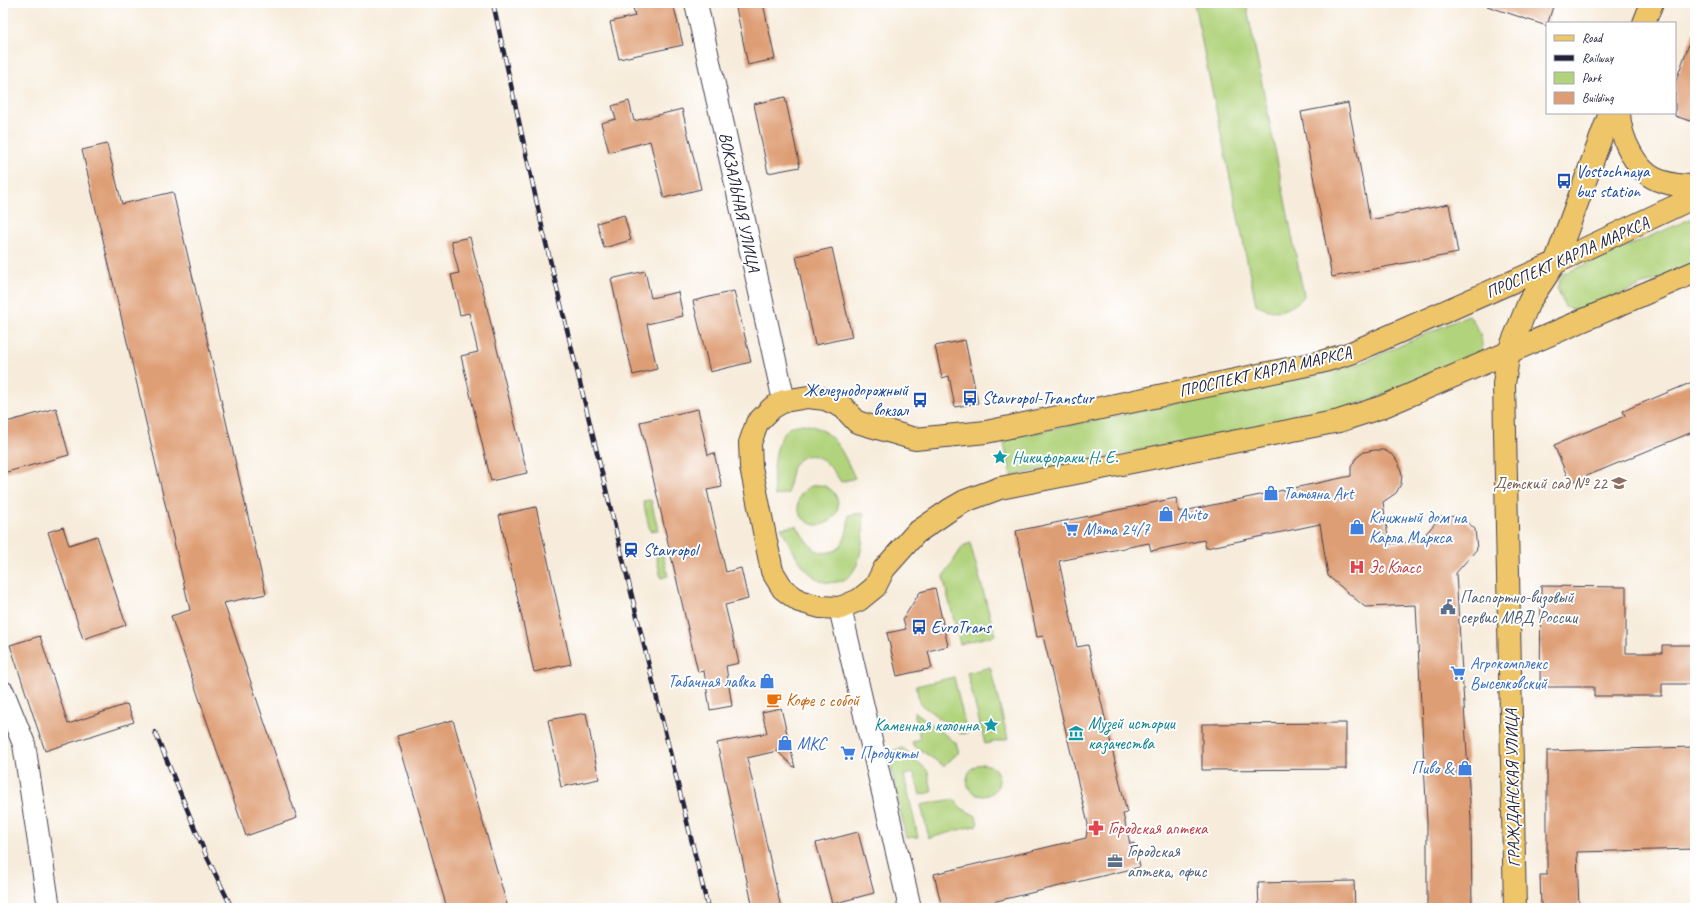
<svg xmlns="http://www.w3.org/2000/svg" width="1698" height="911" font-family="Caveat,sans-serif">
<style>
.green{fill:#b1d37b;stroke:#6a7a5b}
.building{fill:#de9e75}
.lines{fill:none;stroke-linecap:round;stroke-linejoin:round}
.minor-casing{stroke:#424053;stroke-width:24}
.major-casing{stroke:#424053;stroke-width:24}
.minor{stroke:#fff;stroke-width:22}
.major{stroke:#eec569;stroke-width:22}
.rail-casing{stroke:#22223b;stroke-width:4.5}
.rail{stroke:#fff;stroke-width:3;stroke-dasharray:9;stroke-linecap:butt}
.labels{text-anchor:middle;stroke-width:4;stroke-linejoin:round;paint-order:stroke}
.transit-label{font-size:17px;fill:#164399;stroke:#fff;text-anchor:start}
.street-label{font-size:17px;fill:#22223b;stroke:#fff}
.culture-label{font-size:17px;fill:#0d838f;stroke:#fff;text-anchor:start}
.education-label{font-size:17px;fill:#785e54;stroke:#fff;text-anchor:end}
.shop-label{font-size:17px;fill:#366cbe;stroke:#fff;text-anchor:start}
.health-label{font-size:17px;fill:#be3a42;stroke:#fff;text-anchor:start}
.service-label{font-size:17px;fill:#4e5e75;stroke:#fff;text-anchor:start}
.food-label{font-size:17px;fill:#c56008;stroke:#fff;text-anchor:start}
</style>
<rect width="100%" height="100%" fill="#fff"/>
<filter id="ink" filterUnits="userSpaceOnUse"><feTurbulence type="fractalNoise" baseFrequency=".025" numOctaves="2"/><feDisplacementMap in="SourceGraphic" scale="8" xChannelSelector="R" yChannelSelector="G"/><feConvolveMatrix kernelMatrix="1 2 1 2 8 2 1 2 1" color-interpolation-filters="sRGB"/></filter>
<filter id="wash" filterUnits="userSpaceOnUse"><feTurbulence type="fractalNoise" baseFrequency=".012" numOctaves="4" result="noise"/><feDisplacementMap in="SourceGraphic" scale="16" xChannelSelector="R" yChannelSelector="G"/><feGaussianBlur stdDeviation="0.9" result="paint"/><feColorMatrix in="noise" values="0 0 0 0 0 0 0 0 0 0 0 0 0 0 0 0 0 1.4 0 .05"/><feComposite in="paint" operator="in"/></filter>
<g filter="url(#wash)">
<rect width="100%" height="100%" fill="#f7ecdb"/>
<g class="green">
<path d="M1194,3H1246L1304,296C1292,311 1272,316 1256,304Z"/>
<polygon points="1695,217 1695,263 1581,311 1565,307 1557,287 1563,274"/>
<path d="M1468,315C1478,325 1483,337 1482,352L1376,398L1333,412L1011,476L1003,439L1327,373L1359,364Z"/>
<path d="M803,424C834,428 843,453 855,478L841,482C832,469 821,450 803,457C797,460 793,465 792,471C790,478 789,486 788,493L775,496C772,478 773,442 788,429C792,425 798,425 803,424Z"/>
<circle cx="818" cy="505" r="20"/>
<polygon points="651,500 658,530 650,531 643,501"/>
<path d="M864,513C863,534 864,578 837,582C831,583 824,583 819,580C800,569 791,546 781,528L797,526C804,538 813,556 831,552C835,551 839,549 841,545C847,537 848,525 849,515Z"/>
<polygon points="970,543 995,635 960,644 943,577 963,546"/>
<polygon points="662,550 668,576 661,578 655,551"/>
<polygon points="990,667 1008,739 985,744 967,673"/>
<polygon points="954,677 967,733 961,734 920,704 916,686"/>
<polygon points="914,711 956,743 959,752 944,766 913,745 912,742 920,739"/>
<polygon points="903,748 928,771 932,792 920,795 914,773 904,775 918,837 906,838 888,752"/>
<circle cx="983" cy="780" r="16"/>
<polygon points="954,799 961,808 976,816 978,825 929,838 921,805"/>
</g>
<g id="blocks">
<g class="building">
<polygon points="632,3 673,3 683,45 619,59 610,22 635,16"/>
<polygon points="735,3 763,3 775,59 748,65"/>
<polygon points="1487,3 1554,3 1547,26 1487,6"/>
<polygon points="1693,33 1695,33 1695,107 1690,121 1675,116 1675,83"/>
<polygon points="785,97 800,167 768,173 754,104"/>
<polygon points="629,101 634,121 682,109 701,189 664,198 650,141 609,152 601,123 616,119 612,106"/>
<polygon points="1348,103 1370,220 1449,204 1458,253 1332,277 1301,112"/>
<polygon points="107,144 122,204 173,192 266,594 224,603 297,818 246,836 171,616 190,610 82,150"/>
<polygon points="624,215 631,240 604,248 597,223"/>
<polygon points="470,237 527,473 491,481 461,356 478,352 469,313 460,315 451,275 459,273 451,241"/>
<polygon points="832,248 852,337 815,345 796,256"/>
<polygon points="645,271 651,298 678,292 683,316 647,324 657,369 633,375 611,279"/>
<polygon points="734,291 751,362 710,372 693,301"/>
<polygon points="965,340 978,403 955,407 949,376 942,378 935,346"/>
<polygon points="1695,381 1695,431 1570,483 1554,445 1625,416 1623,411"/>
<polygon points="56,408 69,455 3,473 3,423"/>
<polygon points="698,409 708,455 714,453 722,487 707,490 726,572 741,568 748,599 725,605 739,663 726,666 732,706 710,710 704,671 698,672 640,422"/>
<polygon points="1374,450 1384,450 1394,456 1399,464 1402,474 1401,484 1396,493 1383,502 1389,544 1420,541 1440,517 1460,516 1475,529 1477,549 1456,573 1471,820 1472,908 1427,908 1427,822 1416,605 1365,607 1328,576 1320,524 1206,548 1204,540 1151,551 1149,543 1059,561 1077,647 1088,645 1127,813 1123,814 1130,844 1134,843 1140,867 984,904 985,908 942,908 934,874 1086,838 1088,824 1043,636 1037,637 1016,531 1176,498 1179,512 1351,476 1351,467 1356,458 1364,452"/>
<polygon points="536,507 571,664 534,672 499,515"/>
<polygon points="63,527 69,545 97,536 126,625 83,639 48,532"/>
<polygon points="1541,586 1626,587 1626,653 1662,653 1662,645 1695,645 1695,684 1662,684 1662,696 1594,696 1594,687 1540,687"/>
<polygon points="935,588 948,646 928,651 932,668 897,676 887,633 906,629 903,619 920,592"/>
<polygon points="40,636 68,724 127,704 134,722 45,751 10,645"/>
<polygon points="781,708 795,768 777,751 747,758 781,908 753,908 717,743 767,733 762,712"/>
<polygon points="586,713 599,779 561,787 548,720"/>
<polygon points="453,720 508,908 447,908 397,736"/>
<polygon points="1346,723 1346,769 1202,770 1202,724"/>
<polygon points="1695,747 1695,849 1577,852 1579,908 1541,908 1540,875 1547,875 1547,751"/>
<polygon points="858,832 874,893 832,904 816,843"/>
<polygon points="1354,881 1355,908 1259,908 1258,883"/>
</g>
</g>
</g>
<g filter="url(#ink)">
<use href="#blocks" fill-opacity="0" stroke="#424053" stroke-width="1"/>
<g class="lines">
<g class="minor-casing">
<g id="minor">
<polyline points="696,3 784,401"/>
<polyline points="840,608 910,908"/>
<polyline points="3,692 24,744 49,908"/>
</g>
</g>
<g class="major-casing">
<g id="major">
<polyline points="1644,23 1652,3"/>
<path d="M1619,113C1620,137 1636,174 1661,181C1672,185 1684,186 1695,186"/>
<polyline points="1695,197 1555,263 1351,353 1321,362 986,432 915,439 857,422 843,407 825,399 808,397 784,401 772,408 757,423 750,443 751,467 772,571 783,589 799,601 820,607 840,608 859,600 875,587 884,569 916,533 951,509 965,501 1000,488 1339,421 1382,407 1695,272"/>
<polyline points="1515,908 1504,384 1509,351 1529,302 1555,263 1610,113"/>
</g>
</g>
<use href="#minor" class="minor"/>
<use href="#major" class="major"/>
<g class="rail-casing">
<g id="rail">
<polyline points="493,3 543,231 708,908"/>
<polyline points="155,732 206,855 232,908"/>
</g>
</g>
<use href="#rail" class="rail"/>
</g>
</g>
<defs>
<g id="bus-bare" transform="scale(1.2)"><path d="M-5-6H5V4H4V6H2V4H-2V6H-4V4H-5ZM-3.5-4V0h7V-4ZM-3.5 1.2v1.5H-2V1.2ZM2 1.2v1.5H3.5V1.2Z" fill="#1a4fb4" stroke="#fff" stroke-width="2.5" paint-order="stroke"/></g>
<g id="sight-bare" transform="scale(1.2)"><path d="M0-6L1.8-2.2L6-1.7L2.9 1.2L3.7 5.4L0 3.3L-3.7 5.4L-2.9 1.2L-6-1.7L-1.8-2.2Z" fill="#0f9aa8" stroke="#fff" stroke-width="2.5" paint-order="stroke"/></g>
<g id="school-bare" transform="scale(1.2)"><path d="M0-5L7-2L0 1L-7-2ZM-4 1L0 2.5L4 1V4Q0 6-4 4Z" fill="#8d6e63" stroke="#fff" stroke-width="2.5" paint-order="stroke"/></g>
<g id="shop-bare" transform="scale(1.2)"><path d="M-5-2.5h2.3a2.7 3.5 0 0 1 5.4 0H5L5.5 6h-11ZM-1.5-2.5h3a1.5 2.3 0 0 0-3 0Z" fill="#3f7fe0" stroke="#fff" stroke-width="2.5" paint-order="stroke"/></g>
<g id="supermarket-bare" transform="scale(1.2)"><path d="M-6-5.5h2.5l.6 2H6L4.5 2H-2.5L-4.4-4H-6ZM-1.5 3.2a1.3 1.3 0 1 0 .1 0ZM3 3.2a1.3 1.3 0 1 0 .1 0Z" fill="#3f7fe0" stroke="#fff" stroke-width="2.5" paint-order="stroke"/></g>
<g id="station-bare" transform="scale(1.2)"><path d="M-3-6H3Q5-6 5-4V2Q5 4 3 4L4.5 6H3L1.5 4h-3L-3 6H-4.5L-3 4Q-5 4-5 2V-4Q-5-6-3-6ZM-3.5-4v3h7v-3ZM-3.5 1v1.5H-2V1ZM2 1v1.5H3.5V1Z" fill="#1a4fb4" stroke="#fff" stroke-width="2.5" paint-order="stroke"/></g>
<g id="hospital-bare" transform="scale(1.2)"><path d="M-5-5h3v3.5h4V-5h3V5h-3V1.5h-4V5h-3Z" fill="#e0444e" stroke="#fff" stroke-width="2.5" paint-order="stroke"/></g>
<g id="civic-bare" transform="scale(1.2)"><path d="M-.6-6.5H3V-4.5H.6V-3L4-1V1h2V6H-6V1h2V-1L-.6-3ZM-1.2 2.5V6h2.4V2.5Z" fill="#5c6f8a" stroke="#fff" stroke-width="2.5" paint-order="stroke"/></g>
<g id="cafe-bare" transform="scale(1.2)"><path d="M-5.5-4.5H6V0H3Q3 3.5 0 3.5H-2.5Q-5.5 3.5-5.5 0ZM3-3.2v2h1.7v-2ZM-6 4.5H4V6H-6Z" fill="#e8710a" stroke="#fff" stroke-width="2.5" paint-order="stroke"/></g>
<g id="museum-bare" transform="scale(1.2)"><path d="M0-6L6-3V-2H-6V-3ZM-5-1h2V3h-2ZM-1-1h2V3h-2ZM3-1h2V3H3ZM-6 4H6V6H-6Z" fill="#0f9aa8" stroke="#fff" stroke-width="2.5" paint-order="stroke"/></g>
<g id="pharmacy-bare" transform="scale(1.2)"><path d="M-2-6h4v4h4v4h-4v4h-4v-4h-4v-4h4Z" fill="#e0444e" stroke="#fff" stroke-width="2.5" paint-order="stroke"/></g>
<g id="office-bare" transform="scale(1.2)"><path d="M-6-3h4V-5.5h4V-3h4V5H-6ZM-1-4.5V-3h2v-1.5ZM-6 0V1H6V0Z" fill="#5c6f8a" stroke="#fff" stroke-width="2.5" paint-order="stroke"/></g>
</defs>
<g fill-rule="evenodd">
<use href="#bus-bare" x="1564" y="181"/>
<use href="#bus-bare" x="970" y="398"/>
<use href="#bus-bare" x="920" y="400"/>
<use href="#sight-bare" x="1000" y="457"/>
<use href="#school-bare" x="1619" y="483"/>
<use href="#shop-bare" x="1271" y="493"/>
<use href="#shop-bare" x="1166" y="514"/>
<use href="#shop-bare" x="1357" y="527"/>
<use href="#supermarket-bare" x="1071" y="529"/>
<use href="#station-bare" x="631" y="550"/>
<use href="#hospital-bare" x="1357" y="567"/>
<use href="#civic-bare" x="1448" y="607"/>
<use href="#bus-bare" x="919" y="627"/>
<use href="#supermarket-bare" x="1458" y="673"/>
<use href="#shop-bare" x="767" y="681"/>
<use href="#cafe-bare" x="774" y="700"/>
<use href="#sight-bare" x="991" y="725"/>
<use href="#museum-bare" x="1076" y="733"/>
<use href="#shop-bare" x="785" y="743"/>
<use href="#supermarket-bare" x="848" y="753"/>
<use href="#shop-bare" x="1465" y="768"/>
<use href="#pharmacy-bare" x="1096" y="828"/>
<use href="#office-bare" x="1115" y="861"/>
</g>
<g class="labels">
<g class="transit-label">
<text x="1576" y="177">Vostochnaya<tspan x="1576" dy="20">bus station</tspan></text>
<text x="908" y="396" text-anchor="end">Железнодорожный<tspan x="908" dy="20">вокзал</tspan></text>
<text x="982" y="404">Stavropol-Transtur</text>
<text x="643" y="556">Stavropol</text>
<text x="931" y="633">EvroTrans</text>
</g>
<g class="street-label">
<text transform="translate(740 202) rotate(78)" y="6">ВОКЗАЛЬНАЯ УЛИЦА</text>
<text transform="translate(1567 257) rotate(-24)" y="6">ПРОСПЕКТ КАРЛА МАРКСА</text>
<text transform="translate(1265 371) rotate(-13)" y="6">ПРОСПЕКТ КАРЛА МАРКСА</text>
<text transform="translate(1512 788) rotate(-91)" y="6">ГРАЖДАНСКАЯ УЛИЦА</text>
</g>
<g class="culture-label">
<text x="1012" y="463">Никифораки Н. Е.</text>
<text x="1088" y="729">Музей истории<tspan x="1088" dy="20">казачества</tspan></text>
<text x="979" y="731" text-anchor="end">Каменная колонна</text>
</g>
<g class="education-label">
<text x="1607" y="489">Детский сад № 22</text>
</g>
<g class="shop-label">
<text x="1283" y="499">Татьяна Art</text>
<text x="1178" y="520">Avito</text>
<text x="1369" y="523">Книжный дом на<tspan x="1369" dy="20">Карла Маркса</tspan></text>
<text x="1083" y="535">Мята 24/7</text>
<text x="1470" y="669">Агрокомплекс<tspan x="1470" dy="20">Выселковский</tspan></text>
<text x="755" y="687" text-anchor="end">Табачная лавка</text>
<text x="797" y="749">МКС</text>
<text x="860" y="759">Продукты</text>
<text x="1453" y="774" text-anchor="end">Пиво &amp;</text>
</g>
<g class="health-label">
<text x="1369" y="573">Эс Класс</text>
<text x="1108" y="834">Городская аптека</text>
</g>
<g class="service-label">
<text x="1460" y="603">Паспортно-визовый<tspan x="1460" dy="20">сервис МВД России</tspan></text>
<text x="1127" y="857">Городская<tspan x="1127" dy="20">аптека, офис</tspan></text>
</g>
<g class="food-label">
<text x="786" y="706">Кофе с собой</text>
</g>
</g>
<rect width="1698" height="911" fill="none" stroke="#fff" stroke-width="16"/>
<rect x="1546" y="22" width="130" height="92" fill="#ffffff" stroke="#a7a7b1"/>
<rect x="1554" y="35" width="20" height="6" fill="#eec569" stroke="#a7a7b1"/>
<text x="1582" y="42" font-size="12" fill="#22223b">Road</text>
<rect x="1554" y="55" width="20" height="6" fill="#22223b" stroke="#a7a7b1"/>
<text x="1582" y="62" font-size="12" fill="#22223b">Railway</text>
<rect x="1554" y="72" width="20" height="12" fill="#b1d37b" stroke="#a7a7b1"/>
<text x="1582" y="82" font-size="12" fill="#22223b">Park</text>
<rect x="1554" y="92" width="20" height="12" fill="#de9e75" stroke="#a7a7b1"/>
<text x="1582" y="102" font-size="12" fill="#22223b">Building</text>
</svg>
